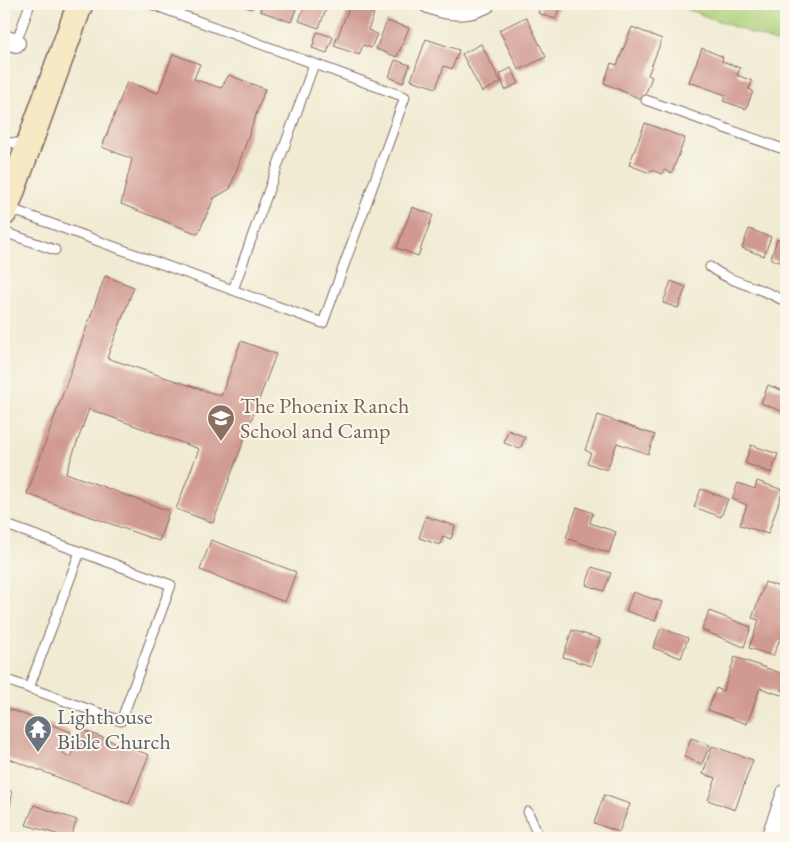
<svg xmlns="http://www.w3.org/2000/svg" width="790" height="842" font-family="'EB Garamond',serif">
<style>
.green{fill:#add079;stroke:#7c7852}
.building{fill:#d09a90}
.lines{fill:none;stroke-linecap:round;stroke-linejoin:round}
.service-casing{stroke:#846665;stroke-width:11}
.minor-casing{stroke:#846665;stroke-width:20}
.secondary-casing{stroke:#846665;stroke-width:28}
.service{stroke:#fff;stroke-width:9}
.minor{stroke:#fff;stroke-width:18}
.secondary{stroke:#f6e9c3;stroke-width:25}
.labels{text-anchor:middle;stroke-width:4;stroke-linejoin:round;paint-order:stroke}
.education-label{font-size:22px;fill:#785e54;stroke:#fbf7ec;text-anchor:start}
.worship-label{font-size:22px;fill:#5b616d;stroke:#fbf7ec;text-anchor:start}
</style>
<rect width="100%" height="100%" fill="#fbf7ec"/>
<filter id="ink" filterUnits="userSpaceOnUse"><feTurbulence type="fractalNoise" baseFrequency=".02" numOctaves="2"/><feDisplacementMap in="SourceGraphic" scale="10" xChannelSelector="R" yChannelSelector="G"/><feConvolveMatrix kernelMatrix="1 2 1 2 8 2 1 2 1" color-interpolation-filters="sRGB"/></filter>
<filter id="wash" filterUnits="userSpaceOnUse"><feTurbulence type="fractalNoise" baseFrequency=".0096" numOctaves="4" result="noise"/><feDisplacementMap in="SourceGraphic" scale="20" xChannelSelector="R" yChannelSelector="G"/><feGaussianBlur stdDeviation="1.12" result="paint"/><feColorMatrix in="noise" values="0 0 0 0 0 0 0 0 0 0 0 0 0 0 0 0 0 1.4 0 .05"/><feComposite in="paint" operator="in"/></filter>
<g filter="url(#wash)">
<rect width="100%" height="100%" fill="#f0ebd2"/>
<polygon class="green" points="673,4 786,4 786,46"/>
<g id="blocks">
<g class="building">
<polygon points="236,4 253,4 252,9"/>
<polygon points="262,4 298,4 291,22 260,11"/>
<polygon points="305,4 328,4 319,28 299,21"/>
<polygon points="541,4 561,4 555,19 538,13"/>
<polygon points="350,5 374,14 368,30 377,34 371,48 363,45 359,55 334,46"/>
<polygon points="526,17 546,57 519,70 499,30"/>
<polygon points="387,21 409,28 397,57 376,49"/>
<polygon points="632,27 662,39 648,75 652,77 643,100 604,83 611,63 617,65"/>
<polygon points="317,32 333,37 327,53 312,48"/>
<polygon points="426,39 459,50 452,69 444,66 436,88 411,80"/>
<polygon points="481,44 501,82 482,92 462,54"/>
<polygon points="702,48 723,57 722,61 740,68 737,75 752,81 749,89 753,91 746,109 723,101 726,95 689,82"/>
<polygon points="173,54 200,64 194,79 221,88 229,75 265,89 230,189 214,198 198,234 121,204 132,159 102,147 127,82 158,93"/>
<polygon points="395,60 410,65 403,83 389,77"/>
<polygon points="511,68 519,83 505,90 500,74"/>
<polygon points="645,123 685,138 672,173 664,170 662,174 651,170 650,173 629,165"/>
<polygon points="412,207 433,215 418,256 397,248"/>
<polygon points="749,229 771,237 764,256 742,248"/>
<polygon points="777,239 786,242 786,264 771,259"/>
<polygon points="105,276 134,287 107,358 221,396 241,341 276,354 213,523 176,509 199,449 89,409 66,473 169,511 159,541 27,494"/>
<polygon points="671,281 686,287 678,308 663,303"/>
<polygon points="768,385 786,392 786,413 761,403"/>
<polygon points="598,415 655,435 648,454 617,443 607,470 587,463 591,453 585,450"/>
<polygon points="508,430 525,437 520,449 504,443"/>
<polygon points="751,445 778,454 771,473 745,463"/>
<polygon points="757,481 783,490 768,534 740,525 747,505 732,499 738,483 755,489"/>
<polygon points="701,489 728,499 721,517 694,507"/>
<polygon points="577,507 593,513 590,523 616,532 609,553 566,538"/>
<polygon points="426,516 455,526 451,539 443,536 440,545 419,538"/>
<polygon points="211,540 296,572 285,602 200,570"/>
<polygon points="592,567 611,573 604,591 586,585"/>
<polygon points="765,582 786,589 786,635 783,643 779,641 773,656 749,648 759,620 752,618"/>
<polygon points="633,592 662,602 655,621 626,611"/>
<polygon points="709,611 751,627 744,647 702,630"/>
<polygon points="661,628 688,638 681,658 653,648"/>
<polygon points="572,630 600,639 591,666 563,657"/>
<polygon points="735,657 786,675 781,695 760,688 747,724 708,710 716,688 723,691"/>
<polygon points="4,707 71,732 63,753 70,757 82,730 149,755 129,804 4,757"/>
<polygon points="691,738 710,745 702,764 684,757"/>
<polygon points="712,746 753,760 735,810 708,800 716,778 703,774"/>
<polygon points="604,795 630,804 619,832 594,823"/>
<polygon points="34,805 77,820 70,838 26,825"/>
</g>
</g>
</g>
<g filter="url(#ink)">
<use href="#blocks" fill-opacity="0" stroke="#846665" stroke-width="1"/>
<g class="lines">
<g class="service-casing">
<g id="service">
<polyline points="16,43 30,4"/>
<polyline points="646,100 786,150"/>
<polyline points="4,142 26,144"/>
<polyline points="8,208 323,323 405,97 151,4"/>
<polyline points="4,232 55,250"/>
<path d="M710,267C733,284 762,287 786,302"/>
<polyline points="233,290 314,64"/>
<polyline points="4,524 171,585 121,721 4,679"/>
<polyline points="29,688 80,552"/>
<polyline points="4,791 7,795 4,811"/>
<polyline points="528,812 539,838"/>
</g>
</g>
<g class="minor-casing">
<g id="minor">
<path d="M428,4C448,12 466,14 486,4"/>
<polyline points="4,39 16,43"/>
<polyline points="770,838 786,793"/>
</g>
</g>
<g class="secondary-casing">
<polyline id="secondary" points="4,213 80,4"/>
</g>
<use href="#service" class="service"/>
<use href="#minor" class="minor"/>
<use href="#secondary" class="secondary"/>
</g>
</g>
<defs>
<g id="school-pin" transform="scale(1.4375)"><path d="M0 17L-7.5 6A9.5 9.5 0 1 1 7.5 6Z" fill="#8d6e63" stroke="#fbf7ec"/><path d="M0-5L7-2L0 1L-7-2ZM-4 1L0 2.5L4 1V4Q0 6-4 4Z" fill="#fff"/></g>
<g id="temple-pin" transform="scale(1.4375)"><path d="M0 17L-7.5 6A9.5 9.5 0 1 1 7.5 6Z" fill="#6b7280" stroke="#fbf7ec"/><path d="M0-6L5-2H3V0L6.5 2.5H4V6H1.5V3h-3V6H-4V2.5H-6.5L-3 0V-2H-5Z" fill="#fff"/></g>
</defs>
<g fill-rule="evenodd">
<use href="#school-pin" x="221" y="418"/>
<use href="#temple-pin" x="38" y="729"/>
</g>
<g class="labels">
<g class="education-label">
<text x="240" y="413">The Phoenix Ranch<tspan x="240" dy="25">School and Camp</tspan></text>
</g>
<g class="worship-label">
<text x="57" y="724">Lighthouse<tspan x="57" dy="25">Bible Church</tspan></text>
</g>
</g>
<rect width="790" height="842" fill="none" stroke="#fbf7ec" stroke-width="20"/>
</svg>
